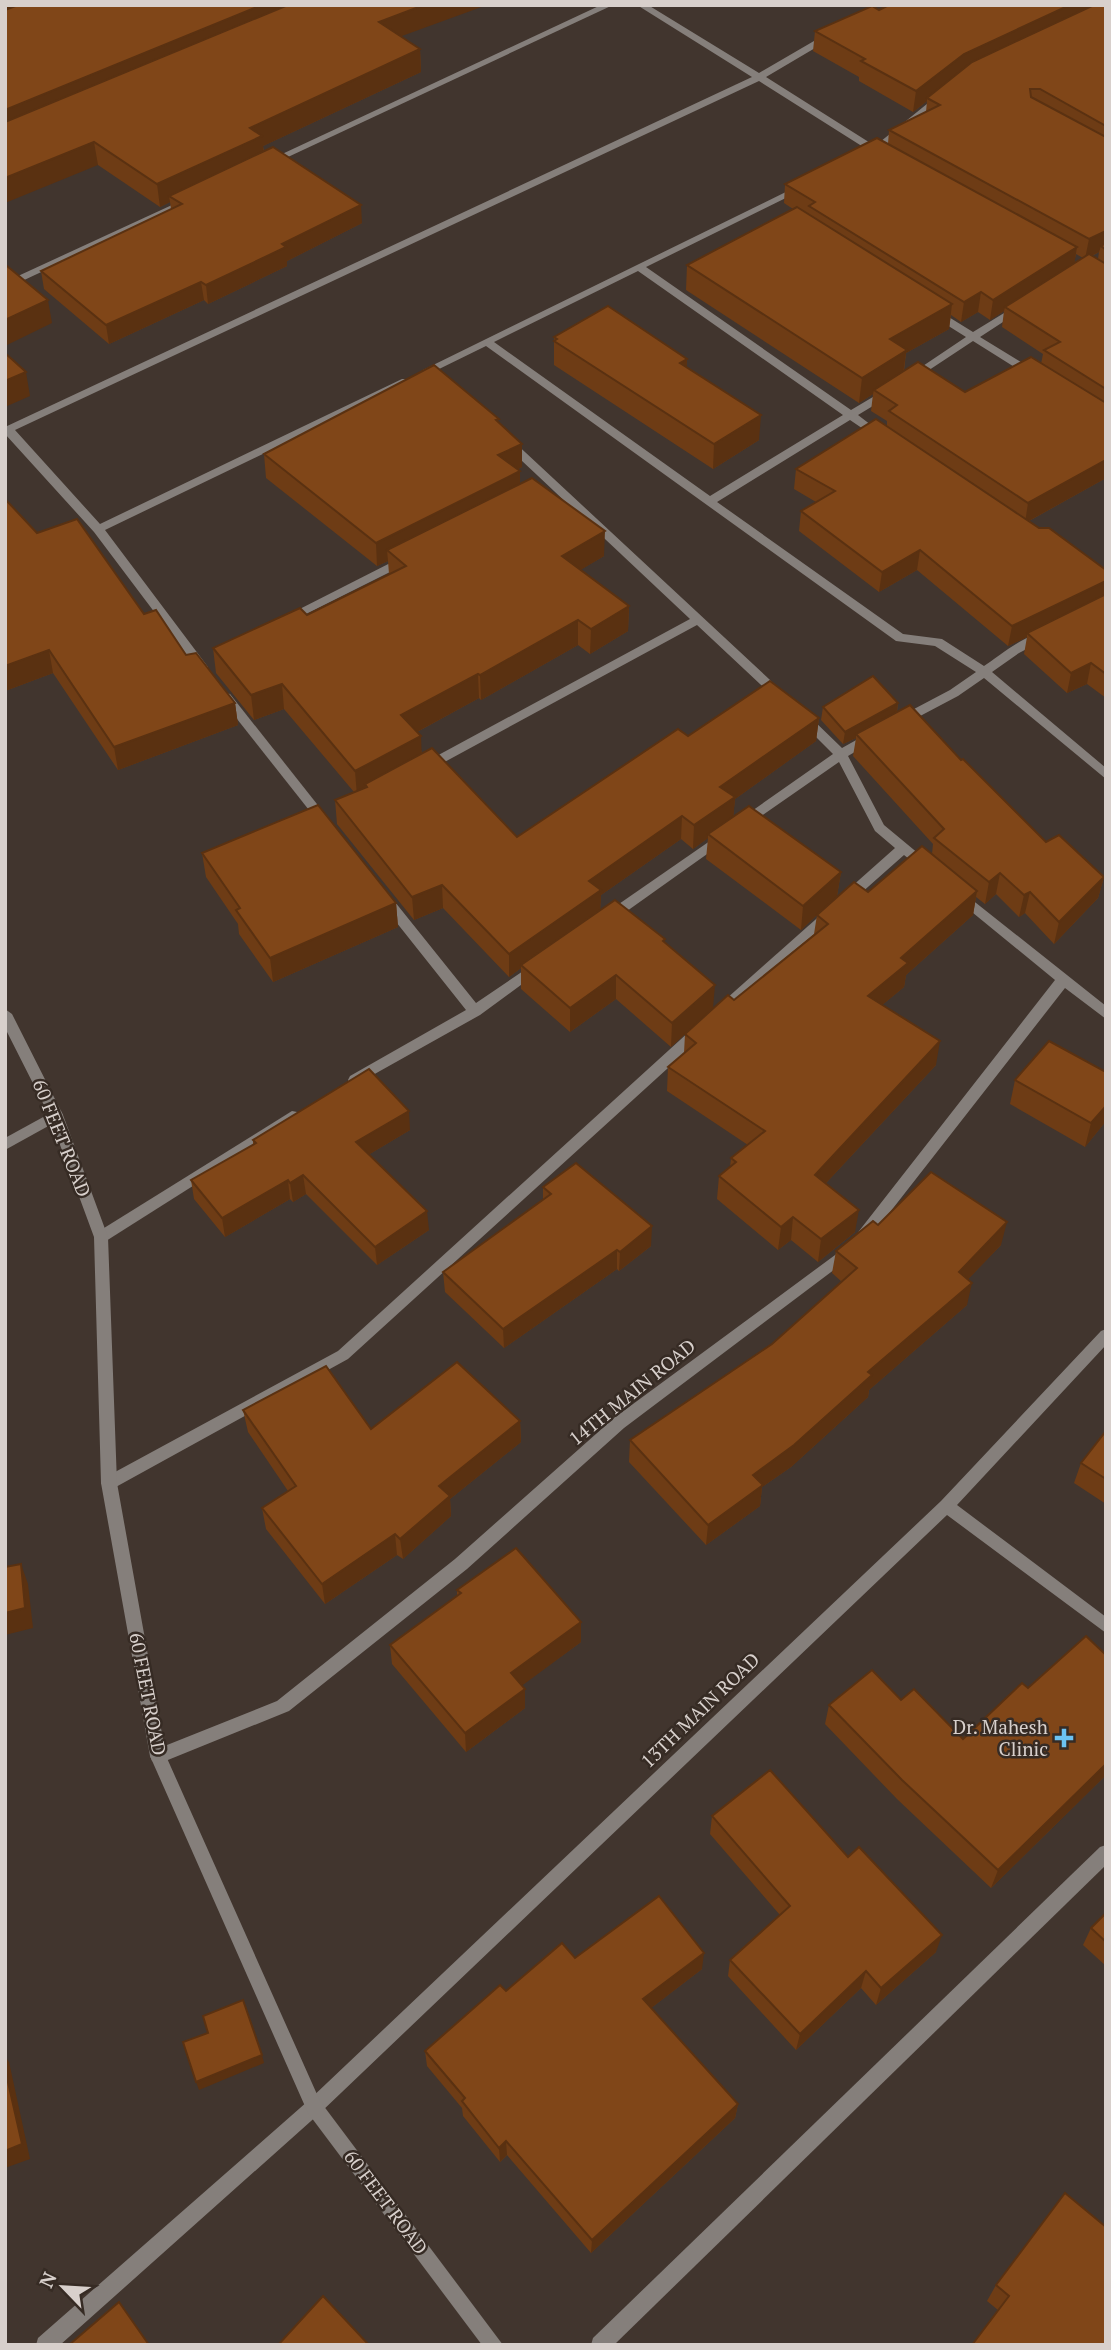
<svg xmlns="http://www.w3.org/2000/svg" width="1111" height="2350" font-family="'PT Serif',serif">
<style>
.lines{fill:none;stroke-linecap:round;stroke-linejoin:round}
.minor{fill:#857f7b;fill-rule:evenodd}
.tertiary{fill:#857f7b;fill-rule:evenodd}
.wall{fill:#6e3c15;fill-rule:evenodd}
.shaded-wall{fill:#5a3111}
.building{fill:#804618;stroke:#5a3111;stroke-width:2}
.poi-dot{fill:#6cc3f2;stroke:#362b24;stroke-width:2.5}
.labels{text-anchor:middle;stroke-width:5;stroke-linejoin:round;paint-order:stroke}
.street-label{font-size:19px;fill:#d8d0cc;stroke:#362b24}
.poi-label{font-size:19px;fill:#d8d0cc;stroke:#362b24;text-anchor:end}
</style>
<rect width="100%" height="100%" fill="#41352e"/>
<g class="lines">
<g class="minor">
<polygon points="601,5 613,5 273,164 265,162"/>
<polygon points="637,5 648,5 759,73 826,34 832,34 832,38 766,77 875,146 938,95 946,97 881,150 881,154 869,156 864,153 868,150 759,81 15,430 100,524 402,379 410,379 410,383 105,530 208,667 202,671 198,670 94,532 5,434 5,427 752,77"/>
<path d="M798,186L806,188L646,267L851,410L883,391H891V395L858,415L884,435L879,438L875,437L850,420L717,502L903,634L942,639L984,666C999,656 1029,631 1046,633V639L1019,653L992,672L1106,768V779L984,678L958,696L905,724H897L895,721L897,718L950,690L976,672L935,646L896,641L486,346L435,371L439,376L438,378H430L423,370ZM638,271L843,415L710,496L494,342Z"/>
<polygon points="185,199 193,201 5,289 5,282"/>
<polygon points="1019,304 1024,307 1023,309 980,337 1037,372 1037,376 1029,376 973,341 914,380 906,380 905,378 966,337 931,315 931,311 939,311 973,332"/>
<polygon points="507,438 511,439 783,692 785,695 783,698 775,698 697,625 428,771 420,771 418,768 420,765 690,619 503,443 503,439"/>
<polygon points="404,556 408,557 408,563 292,621 288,622 282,618"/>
<polygon points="226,693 230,694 328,818 330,821 328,824 320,824 222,700 220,697 222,694"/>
<polygon points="804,714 808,715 842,748 867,734 875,734 877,737 875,740 848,756 884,825 931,864 933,867 931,870 923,870 904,855 851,902 841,902 840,899 841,896 895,848 875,831 839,762 747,826 739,826 737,823 739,820 833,754 800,721 798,718 800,715"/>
<polygon points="720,834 724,836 726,839 724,842 613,921 603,921 602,918 603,915"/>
<polygon points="961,891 1106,1006 1106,1019 1065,988 869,1239 859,1239 857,1235 859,1231 1055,980 956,899 955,896 956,893"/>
<polygon points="386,895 391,897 476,1003 532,965 537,963 544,968 480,1015 355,1085 350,1084 348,1080 350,1076 466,1010 381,903 380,900"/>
<polygon points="829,910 835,915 834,918 727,1015 717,1015 715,1011 717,1007 824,912"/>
<polygon points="696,1029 703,1034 701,1038 348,1359 114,1488 109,1490 104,1488 101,1483 104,1478 338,1351 691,1030"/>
<polygon points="56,1110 61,1111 63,1115 61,1119 5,1150 5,1138"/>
<polygon points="292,1111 297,1112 299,1116 297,1120 106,1241 96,1241 94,1237 96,1233"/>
<polygon points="850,1244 855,1246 857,1250 855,1254 624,1428 467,1569 289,1711 158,1764 152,1761 150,1756 152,1751 277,1701 455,1559 614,1418"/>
<polygon points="1106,1329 1106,1345 957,1505 1106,1617 1106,1633 947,1515 320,2113 60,2345 36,2345 38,2338 308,2101 941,1501 1101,1331"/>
<polygon points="1106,1845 1106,1865 614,2345 591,2345 593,2338 1100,1847"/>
</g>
<polygon class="tertiary" points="5,1009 12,1014 63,1115 108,1237 117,1483 166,1756 320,2101 503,2345 482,2345 308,2113 150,1756 101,1483 94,1237 49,1115 5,1028"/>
</g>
<g class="wall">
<polygon points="5,5 401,36 420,49 421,72 263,146 264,152 362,223 287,261 287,266 208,304 204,300 109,344 44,289 41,271 171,209 170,202 160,207 98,165"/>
<path d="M1106,5V478L1029,521L1106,570V698L1087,684L1067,693L1024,654L1027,637L1008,646L917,570L879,592L799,531L801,511L816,502L794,489L796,469L887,426V421L871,411L873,394L859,403L686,290L687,265L793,209L784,203L785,184L888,144L889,130L926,112L927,101L913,112L859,81V77L813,51L815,31L879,10ZM1099,252L1098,259L1092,256ZM1076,254L1083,258L1074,263ZM1004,311L1002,327L1043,354L1041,364L965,392L904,371L906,353L949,329L951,315L961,322L978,312L990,320Z"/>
<polygon points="554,337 687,359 686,368 759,440 713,469 554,365"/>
<polygon points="499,422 522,467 518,469 520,484 604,556 580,570 629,606 628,631 590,654 578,645 481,700 479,698 417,732 422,754 517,837 688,736 819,718 816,741 735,799 733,817 841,872 837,896 801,930 706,859 708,838 693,849 681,839 601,895 600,910 665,942 713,1008 671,1047 616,999 570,1032 521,989 521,968 509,977 443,908 414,920 337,824 335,800 354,792 284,709 254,720 216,673 213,648 307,615 389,574 388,561 377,566 266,478 264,454"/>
<polygon points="37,533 144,614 235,703 238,725 118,770 53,673 5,691"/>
<polygon points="898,703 897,712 961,760 1046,842 1104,877 1098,898 1054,944 1025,913 1019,917 996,894 985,904 976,897 973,915 906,975 904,987 882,1005 936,1065 826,1183 855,1232 818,1262 791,1240 778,1250 717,1199 719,1176 730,1167 731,1158 748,1145 667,1091 668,1067 684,1053 685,1034 734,1000 814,934 817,915 868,892 932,854 933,844 853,756 856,738 843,744 821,720 823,707"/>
<polygon points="202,853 396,903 398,927 273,982 239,934 238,924 206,877"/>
<polygon points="1106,1072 1106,1121 1085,1147 1010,1104 1015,1080"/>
<polygon points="410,1130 368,1155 429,1230 377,1265 306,1194 293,1202 290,1199 225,1237 194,1199 191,1180 253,1145 253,1140"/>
<polygon points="543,1187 651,1246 619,1271 617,1269 504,1348 445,1292 443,1272 543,1199"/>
<polygon points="878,1225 1001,1245 968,1279 967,1305 869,1390 868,1397 791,1467 762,1487 760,1506 706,1545 629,1462 630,1440 772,1344 842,1282 832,1273 836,1251"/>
<polygon points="243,1410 371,1429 520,1421 521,1442 450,1499 451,1516 403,1559 397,1555 325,1604 266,1529 262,1508 288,1491 248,1432"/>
<polygon points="1106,1431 1106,1504 1074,1483 1081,1463"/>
<polygon points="457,1590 581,1622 581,1642 522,1685 525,1708 466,1752 392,1664 390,1645 457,1596"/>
<polygon points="1106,1655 1106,1775 991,1888 897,1799 825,1724 829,1705 901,1700 963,1739 1028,1688"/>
<polygon points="712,1816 848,1857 936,1952 876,2005 861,1988 796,2050 728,1976 730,1960 780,1915 710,1834"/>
<polygon points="1106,1913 1106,1966 1083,1945 1091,1928"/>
<polygon points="575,1958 702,1969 651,2008 738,2104 735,2118 591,2253 507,2155 500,2162 463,2116 462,2108 427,2066 425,2051 506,1991"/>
<polygon points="1106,2227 998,2310 987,2301 996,2285"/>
</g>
<g class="shaded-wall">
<polygon points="5,5 55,5 5,25"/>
<polygon points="262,5 319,5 5,135 5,110"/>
<polygon points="424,5 487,5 380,44 379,22"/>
<polygon points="1070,5 1106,5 927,98 927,101 913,112 916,91 964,54"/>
<polygon points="420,49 421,72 263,146 264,159 169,196 170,202 160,207 157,184 250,128"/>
<polygon points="94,142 98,165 5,203 5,178"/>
<polygon points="361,205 362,223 287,261 287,266 208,304 206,285 282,244"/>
<polygon points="1106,231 1106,249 1101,246 1099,252 1085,259 1089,239"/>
<polygon points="1077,247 1074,266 1005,307 1004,311 990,320 993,300"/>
<polygon points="201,282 204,300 109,344 106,325"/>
<polygon points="981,292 978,312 961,322 964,302"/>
<polygon points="48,300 52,323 5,346 5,320"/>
<polygon points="952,304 949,329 906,353 903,374 874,390 873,394 859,403 862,378 890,339"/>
<polygon points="687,359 686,384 680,363"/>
<polygon points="26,372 30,396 5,407 5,381"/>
<polygon points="761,415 759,440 713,469 714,444"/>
<polygon points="522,444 522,467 499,479 498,455"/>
<polygon points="1106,460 1106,478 1025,523 1028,503"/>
<polygon points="520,471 520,494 387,550 388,561 377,566 376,543"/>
<polygon points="605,531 604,556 562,581 562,556"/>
<polygon points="920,550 917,570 879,592 882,572"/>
<polygon points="1106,581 1106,599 1027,633 1027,637 1008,646 1012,626"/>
<polygon points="629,606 628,631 590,654 591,629"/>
<polygon points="578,620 578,645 481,700 480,675"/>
<polygon points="49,650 53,673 5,691 5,666"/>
<polygon points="1091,663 1087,684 1067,693 1071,673"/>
<polygon points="478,674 479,698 402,740 401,715"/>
<polygon points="282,684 284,709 254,720 251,695"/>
<polygon points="235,703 238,725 118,770 114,747"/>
<polygon points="898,703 896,716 856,734 856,738 843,744 845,732"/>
<polygon points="819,718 816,741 735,799 733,821 708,834 708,838 693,849 694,825 720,787"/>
<polygon points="421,736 422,761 367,787 365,784 366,791 357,796 355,771"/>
<polygon points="682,816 681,839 601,895 600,913 521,965 521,968 509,977 509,954 589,881"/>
<polygon points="841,872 837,896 801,930 803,906"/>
<polygon points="1000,873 996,894 985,904 989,882"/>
<polygon points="1104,877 1098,898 1054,944 1059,922"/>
<polygon points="442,885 443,908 414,920 412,897"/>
<polygon points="977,891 973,915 906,975 904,987 864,1020 868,996 901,958"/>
<polygon points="1030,892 1025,913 1019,917 1024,895"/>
<polygon points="396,903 398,927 273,982 270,958"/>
<polygon points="616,975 616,999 570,1032 570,1008"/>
<polygon points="715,985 713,1008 671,1047 672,1023"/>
<polygon points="940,1041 936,1065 812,1198 815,1175"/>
<polygon points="1106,1106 1106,1121 1085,1147 1091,1123"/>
<polygon points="409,1111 410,1130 358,1161 356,1142"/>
<polygon points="303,1175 306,1194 293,1202 290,1183"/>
<polygon points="288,1180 290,1199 225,1237 222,1218"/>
<polygon points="859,1210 855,1232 818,1262 821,1239"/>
<polygon points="427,1211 429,1230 377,1265 375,1247"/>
<polygon points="793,1217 791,1240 778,1250 781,1227"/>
<polygon points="1007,1222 1001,1245 954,1294 959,1272"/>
<polygon points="652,1226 651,1246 619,1271 620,1252"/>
<polygon points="617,1250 617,1269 504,1348 503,1329"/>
<polygon points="972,1283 967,1305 869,1390 868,1397 791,1467 762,1487 760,1506 706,1545 708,1525 753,1475 868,1372"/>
<polygon points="520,1421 521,1442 450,1499 451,1516 403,1559 400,1539 439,1486"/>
<polygon points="395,1534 397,1555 325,1604 322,1584"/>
<polygon points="21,1564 28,1584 33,1628 5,1635 5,1613"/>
<polygon points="581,1622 581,1642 512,1693 511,1673"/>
<polygon points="525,1689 525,1708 466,1752 465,1733"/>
<polygon points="1106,1764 1106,1775 991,1888 998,1870"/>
<polygon points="942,1935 936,1952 876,2005 881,1988"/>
<polygon points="704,1953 702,1969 642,2015 643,1999"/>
<polygon points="866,1971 861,1988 796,2050 800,2034"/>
<polygon points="262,2055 264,2063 199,2090 196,2082"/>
<polygon points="5,2056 9,2062 30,2159 5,2168"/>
<polygon points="738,2104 735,2118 591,2253 592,2240"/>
<polygon points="506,2141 507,2155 500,2162 499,2148"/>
</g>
<g class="building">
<polygon points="18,5 262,5 5,110 5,10"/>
<polygon points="288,5 424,5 379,22 420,49 250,128 262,136 157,184 94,142 5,178 5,122"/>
<polygon points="889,5 1070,5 964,54 916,91 861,61 865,59 815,31 872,6 879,10"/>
<polygon points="1094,5 1106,5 1106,126 1040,89 1030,89 1031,97 1106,137 1106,231 1089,239 889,130 940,105 927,98 972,62"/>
<polygon points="877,138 1077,247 993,300 981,292 964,302 809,206 815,202 785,184"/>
<polygon points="273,147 361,205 282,244 286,247 206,285 201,282 106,325 41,271 182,204 169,196"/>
<polygon points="797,207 952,304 890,339 907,350 862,378 687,265"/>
<polygon points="1106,243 1106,250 1101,246"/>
<polygon points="1089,254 1106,264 1106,389 1044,350 1060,342 1005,307"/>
<polygon points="5,266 7,266 48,300 5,320"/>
<polygon points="608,306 687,359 680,363 761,415 714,444 554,341 557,339 554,337"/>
<polygon points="5,353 26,372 5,381"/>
<polygon points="1031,357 1106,403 1106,460 1028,503 889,411 897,405 874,390 918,362 965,392"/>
<polygon points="434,365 499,419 496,420 522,444 498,455 520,471 376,543 264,454"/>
<polygon points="876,419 1039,528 1049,528 1106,570 1106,581 1012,626 920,550 882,572 801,511 835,491 796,469"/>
<polygon points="532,478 605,531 562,556 629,606 591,629 578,620 480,675 478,674 401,715 421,736 355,771 282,684 251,695 213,648 300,608 307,615 406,566 387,550"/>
<polygon points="5,499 37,533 77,519 144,614 156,610 186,655 196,653 235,703 114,747 49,650 5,666"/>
<polygon points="1106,594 1106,674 1091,663 1071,673 1027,633"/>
<polygon points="873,676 898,703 845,732 823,707"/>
<polygon points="770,681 819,718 720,787 735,797 694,825 682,816 589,881 601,890 509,954 442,885 412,897 335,800 367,787 365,784 432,748 517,837 678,729 688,736"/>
<polygon points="910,705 961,760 963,759 1046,842 1059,835 1104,877 1059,922 1030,892 1024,895 1000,873 989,882 934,838 944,829 856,734"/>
<polygon points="318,805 396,903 270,958 236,910 240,908 202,853"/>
<polygon points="749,806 841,872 803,906 708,834"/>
<polygon points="922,846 977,891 901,958 908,963 868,996 940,1041 815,1175 859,1210 821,1239 793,1217 781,1227 719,1176 736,1162 731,1158 765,1131 668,1067 696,1043 685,1034 728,995 734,1000 828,924 817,915 854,882 868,892"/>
<polygon points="615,900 665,939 663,941 715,985 672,1023 616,975 570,1008 521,965"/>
<polygon points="1049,1041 1106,1072 1106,1106 1091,1123 1015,1080"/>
<polygon points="369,1069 409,1111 356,1142 427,1211 375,1247 303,1175 290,1183 288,1180 222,1218 191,1180 256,1143 253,1140"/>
<polygon points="576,1163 652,1226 620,1252 617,1250 503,1329 443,1272 551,1194 543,1187"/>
<polygon points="931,1172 1007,1222 959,1272 972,1283 868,1372 872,1375 794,1445 753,1475 763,1485 708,1525 630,1440 772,1344 857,1268 836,1251 873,1221 878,1225"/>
<polygon points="457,1362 520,1421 439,1486 450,1496 400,1539 395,1534 322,1584 262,1508 296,1486 243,1410 326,1366 371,1429"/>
<polygon points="1106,1431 1106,1479 1081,1463"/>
<polygon points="516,1548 581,1622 511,1673 525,1689 465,1733 390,1645 461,1593 457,1590"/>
<polygon points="21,1564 25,1608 5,1613 5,1567"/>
<polygon points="1086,1636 1106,1655 1106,1764 998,1870 902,1780 829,1705 872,1670 901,1700 914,1689 963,1739 1022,1683 1028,1688"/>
<polygon points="770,1770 848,1857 859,1847 942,1935 881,1988 866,1971 800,2034 730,1960 790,1906 712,1816"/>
<polygon points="659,1896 704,1953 643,1999 738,2104 592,2240 506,2141 499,2148 462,2101 465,2098 425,2051 500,1985 506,1991 562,1943 575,1958"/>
<polygon points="1106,1913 1106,1942 1091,1928"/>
<polygon points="243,2000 262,2055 196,2082 183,2042 208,2033 203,2016"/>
<polygon points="5,2069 22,2144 5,2151"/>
<polygon points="1065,2193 1106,2227 1106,2345 972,2345 1009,2296 996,2285"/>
<polygon points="323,2296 369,2345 278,2345"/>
<polygon points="119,2302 149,2345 69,2345"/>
</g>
<path class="poi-dot" d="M1060.5 1727.5h7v7h7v7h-7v7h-7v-7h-7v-7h7z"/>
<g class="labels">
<g class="street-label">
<text transform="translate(62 1138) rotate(68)" y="7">60 FEET ROAD</text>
<text transform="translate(632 1392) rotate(-39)" y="7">14TH MAIN ROAD</text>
<text transform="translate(148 1694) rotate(79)" y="7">60 FEET ROAD</text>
<text transform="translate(700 1710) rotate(-44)" y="7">13TH MAIN ROAD</text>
<text transform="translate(386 2202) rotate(53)" y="7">60 FEET ROAD</text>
</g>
<g class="poi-label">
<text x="1048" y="1734">Dr. Mahesh<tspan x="1048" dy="22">Clinic</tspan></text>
</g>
</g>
<rect width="1111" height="2350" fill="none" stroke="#d8d0cc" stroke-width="14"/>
<g transform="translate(63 2287) rotate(295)" stroke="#362b24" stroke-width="5" paint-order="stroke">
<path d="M0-5L12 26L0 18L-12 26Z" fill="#d8d0cc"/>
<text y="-10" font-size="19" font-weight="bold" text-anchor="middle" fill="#d8d0cc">N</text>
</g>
</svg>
